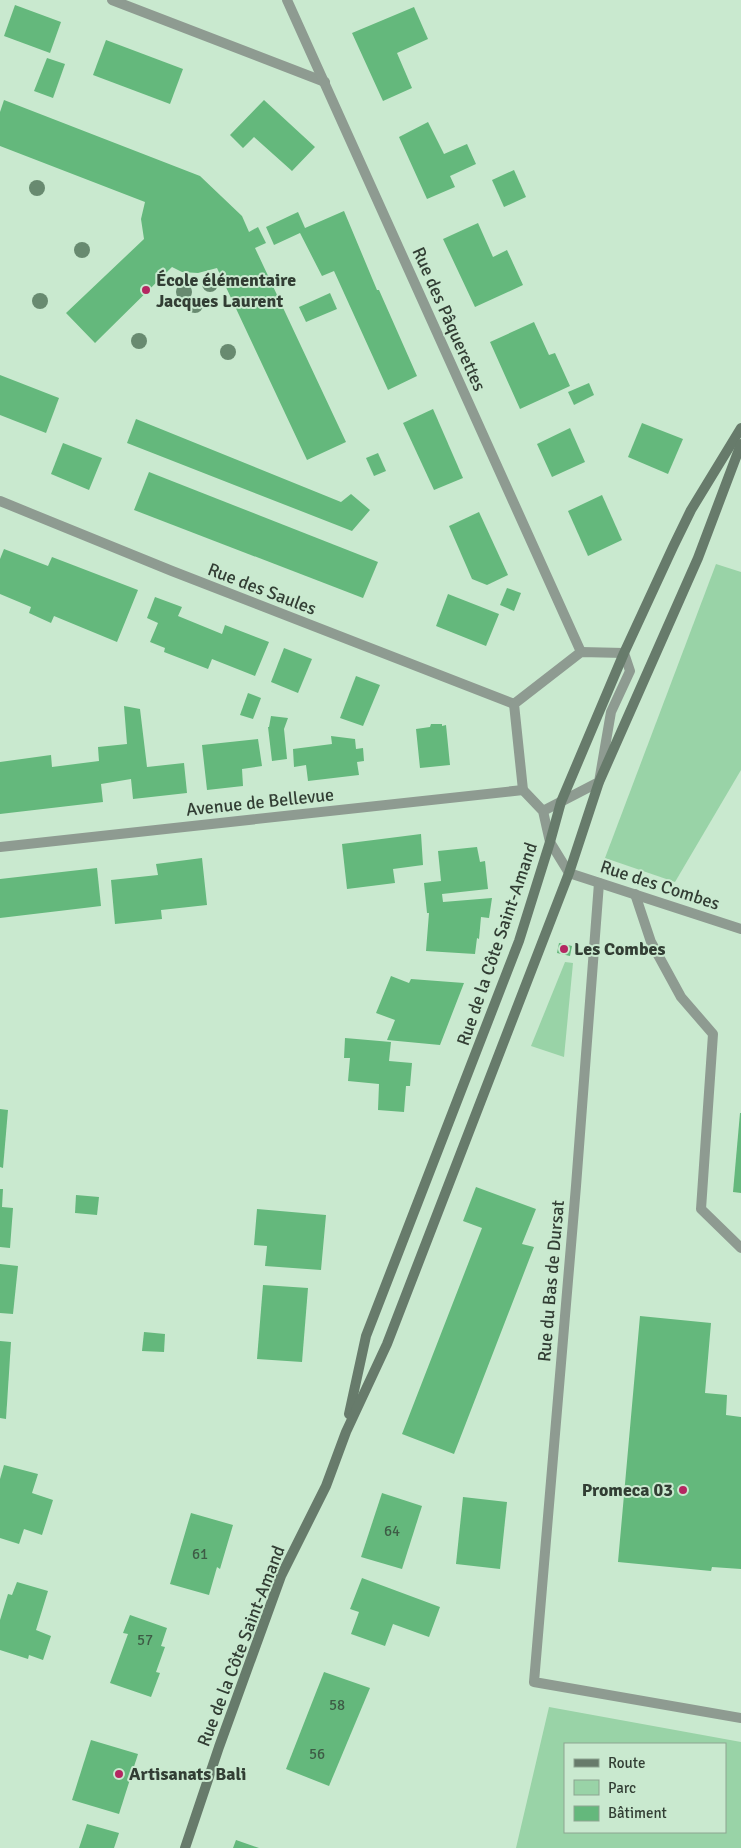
<svg xmlns="http://www.w3.org/2000/svg" width="741" height="1848" font-family="Signika,sans-serif">
<style>
.green{fill:#99d3a7;fill-rule:evenodd}
.building{fill:#64b87c}
.lines{fill:none;stroke-linecap:round;stroke-linejoin:round}
.lane{stroke:#8e9b91;stroke-width:10}
.street{stroke:#8e9b91;stroke-width:10}
.secondary{stroke:#677b6b;stroke-width:10}
.tree{fill:#688a70}
.poi-dot{fill:#b42761;stroke:#c9e9cf;stroke-width:2}
.labels{text-anchor:middle;stroke-width:4;stroke-linejoin:round;paint-order:stroke}
.number-label{font-size:15px;fill:#3e5c46}
.poi-label{font-size:18px;font-weight:bold;fill:#323e34;stroke:#c9e9cf;text-anchor:start}
.street-label{font-size:18px;fill:#323e34;stroke:#c9e9cf}
</style>
<rect width="100%" height="100%" fill="#c9e9cf"/>
<g class="green">
<polygon points="716,564 741,572 741,770 675,882 605,858"/>
<polygon points="565,962 573,963 564,1057 531,1046"/>
<path d="M549,1707L741,1742V1848H516ZM565,1744H725V1832H565Z"/>
</g>
<g class="building">
<polygon points="15,5 61,22 50,53 4,36"/>
<polygon points="414,7 428,39 397,53 412,88 383,101 352,33"/>
<polygon points="106,40 183,69 170,104 93,75"/>
<polygon points="47,58 65,64 53,98 34,91"/>
<polygon points="4,100 200,176 242,216 249,232 258,227 266,243 255,248 346,442 307,460 217,268 198,273 182,272 172,267 95,343 66,313 144,239 141,219 145,202 0,146 0,112"/>
<polygon points="264,100 315,147 292,171 254,137 243,148 230,135"/>
<polygon points="428,122 444,154 467,144 476,164 450,176 455,187 427,199 399,137"/>
<polygon points="514,170 526,197 504,207 492,180"/>
<polygon points="344,211 377,290 379,290 417,376 388,390 334,271 322,276 300,233 274,245 266,227 298,212 305,228"/>
<polygon points="478,223 493,257 507,250 523,285 475,307 443,239"/>
<polygon points="330,293 337,309 306,322 299,307"/>
<polygon points="534,322 549,355 555,353 570,386 520,409 490,342"/>
<polygon points="0,375 59,398 46,433 0,415"/>
<polygon points="589,383 594,395 574,405 568,392"/>
<polygon points="433,409 463,478 434,490 403,423"/>
<polygon points="136,419 341,502 351,494 370,510 352,531 127,443"/>
<polygon points="642,423 683,439 668,474 628,457"/>
<polygon points="570,428 585,462 552,477 537,444"/>
<polygon points="63,443 102,458 89,490 51,474"/>
<polygon points="378,453 386,471 374,476 366,458"/>
<polygon points="149,472 378,562 363,598 134,510"/>
<polygon points="602,495 622,540 588,556 568,511"/>
<polygon points="479,512 508,575 487,585 472,579 449,526"/>
<polygon points="4,549 48,566 52,557 138,590 117,642 54,616 51,623 29,613 31,607 0,594 0,559"/>
<polygon points="507,588 521,593 514,611 500,605"/>
<polygon points="448,594 499,614 486,646 436,626"/>
<polygon points="155,597 182,607 178,616 222,634 225,625 269,642 255,676 212,659 208,669 164,652 165,648 150,642 158,623 147,618"/>
<polygon points="284,648 312,659 298,693 271,682"/>
<polygon points="356,676 380,685 363,726 340,718"/>
<polygon points="248,693 261,698 253,719 240,715"/>
<polygon points="124,706 140,709 147,767 184,763 187,793 133,799 131,779 101,784 103,802 0,814 0,762 51,755 52,767 99,761 98,747 127,744"/>
<polygon points="271,716 288,718 284,729 287,759 272,761 268,727 269,727"/>
<polygon points="431,724 442,724 442,726 446,725 450,765 420,768 416,729 430,727"/>
<polygon points="331,736 355,739 356,749 363,748 364,761 357,762 359,775 308,781 306,765 294,767 293,749 332,744"/>
<polygon points="258,739 262,766 242,769 243,786 207,790 202,745"/>
<polygon points="421,834 423,865 393,869 395,883 347,889 342,844"/>
<polygon points="477,847 480,862 485,861 488,889 442,894 443,902 492,898 489,918 481,917 479,939 477,938 475,954 426,951 429,913 427,913 424,883 441,881 438,851"/>
<polygon points="202,858 207,905 161,910 162,919 115,924 111,880 158,875 156,864"/>
<polygon points="97,868 101,906 0,918 0,879"/>
<polygon points="559,943 572,946 570,956 557,953"/>
<polygon points="391,976 409,983 411,979 464,983 440,1045 387,1040 395,1020 376,1013"/>
<polygon points="345,1038 391,1042 389,1061 412,1063 410,1086 406,1086 404,1112 378,1110 379,1084 348,1081 350,1058 344,1058"/>
<polygon points="0,1109 8,1110 3,1168 0,1167"/>
<polygon points="740,1113 741,1113 741,1193 733,1192"/>
<polygon points="476,1187 536,1209 522,1244 534,1247 454,1454 402,1434 482,1228 463,1221"/>
<polygon points="0,1189 3,1189 2,1207 13,1208 10,1248 0,1247"/>
<polygon points="76,1195 99,1197 97,1215 75,1213"/>
<polygon points="257,1209 326,1215 321,1270 265,1266 267,1246 254,1245"/>
<polygon points="0,1264 18,1266 13,1314 0,1313"/>
<polygon points="263,1285 308,1288 302,1362 257,1359"/>
<polygon points="640,1316 711,1323 705,1393 727,1395 726,1415 741,1417 741,1569 712,1567 711,1571 618,1562"/>
<polygon points="144,1332 165,1334 164,1352 142,1351"/>
<polygon points="0,1341 11,1342 6,1419 0,1418"/>
<polygon points="4,1465 38,1474 32,1493 53,1500 42,1535 24,1529 19,1544 0,1538 0,1479"/>
<polygon points="382,1493 422,1506 402,1569 361,1557"/>
<polygon points="463,1497 507,1502 500,1569 456,1564"/>
<polygon points="191,1513 233,1525 220,1569 217,1567 209,1595 170,1584"/>
<polygon points="362,1578 440,1607 429,1637 393,1624 385,1646 351,1634 359,1612 350,1609"/>
<polygon points="17,1582 48,1591 36,1630 51,1636 43,1660 29,1655 28,1659 0,1650 0,1620 8,1594 12,1595"/>
<polygon points="130,1615 167,1628 161,1646 165,1647 156,1672 160,1673 151,1697 110,1683 128,1634 123,1633"/>
<polygon points="324,1672 370,1688 329,1786 286,1769"/>
<polygon points="91,1740 138,1754 119,1814 72,1800"/>
<polygon points="87,1824 119,1833 114,1848 79,1848"/>
<polygon points="236,1840 259,1848 233,1848"/>
</g>
<g class="lines">
<polyline class="lane" points="635,894 651,942 681,997 713,1034 701,1209 741,1248"/>
<g class="street">
<polyline points="112,0 325,82"/>
<polyline points="287,0 581,652"/>
<polyline points="0,501 172,571 514,704"/>
<polyline points="543,811 599,782 611,712 630,671 624,653 581,652 514,704 523,790 543,811 550,842 569,873 741,929"/>
<polyline points="0,847 523,790"/>
<polyline points="599,883 576,1186 534,1682 741,1718"/>
</g>
<g class="secondary">
<polyline points="349,1414 366,1336 519,941 550,842 561,802 624,653 673,547 691,510 741,428"/>
<polyline points="185,1848 219,1747 281,1576 326,1486 346,1432 387,1344 569,873 599,782 698,558 741,444"/>
</g>
</g>
<g class="tree">
<circle cx="37" cy="188" r="8"/>
<circle cx="82" cy="250" r="8"/>
<circle cx="210" cy="284" r="8"/>
<circle cx="184" cy="292" r="8"/>
<circle cx="40" cy="301" r="8"/>
<circle cx="195" cy="305" r="8"/>
<circle cx="139" cy="341" r="8"/>
<circle cx="228" cy="352" r="8"/>
</g>
<g class="poi-dot">
<circle cx="146" cy="290" r="5"/>
<circle cx="564" cy="949" r="5"/>
<circle cx="683" cy="1490" r="5"/>
<circle cx="119" cy="1774" r="5"/>
</g>
<g class="labels">
<g class="number-label">
<text x="392" y="1536">64</text>
<text x="200" y="1559">61</text>
<text x="145" y="1645">57</text>
<text x="337" y="1710">58</text>
<text x="317" y="1759">56</text>
</g>
<g class="poi-label">
<text x="156" y="286">École élémentaire<tspan x="156" dy="21">Jacques Laurent</tspan></text>
<text x="574" y="955">Les Combes</text>
<text x="673" y="1496" text-anchor="end">Promeca 03</text>
<text x="129" y="1780">Artisanats Bali</text>
</g>
<g class="street-label">
<text transform="translate(449 319) rotate(66)" y="6">Rue des Pâquerettes</text>
<text transform="translate(262 589) rotate(21)" y="6">Rue des Saules</text>
<text transform="translate(260 802) rotate(-6)" y="6">Avenue de Bellevue</text>
<text transform="translate(660 885) rotate(18)" y="6">Rue des Combes</text>
<text transform="translate(497 944) rotate(-71)" y="6">Rue de la Côte Saint-Amand</text>
<text transform="translate(551 1281) rotate(-85)" y="6">Rue du Bas de Dursat</text>
<text transform="translate(241 1646) rotate(-69)" y="6">Rue de la Côte Saint-Amand</text>
</g>
</g>
<rect x="564" y="1743" width="162" height="90" fill="#c9e9cf" stroke="#8da591"/>
<rect x="574" y="1759" width="25" height="8" fill="#677b6b" stroke="#8da591"/>
<text x="608" y="1768" font-size="15" fill="#323e34">Route</text>
<rect x="574" y="1780" width="25" height="15" fill="#99d3a7" stroke="#8da591"/>
<text x="608" y="1793" font-size="15" fill="#323e34">Parc</text>
<rect x="574" y="1806" width="25" height="15" fill="#64b87c" stroke="#8da591"/>
<text x="608" y="1818" font-size="15" fill="#323e34">Bâtiment</text>
</svg>
